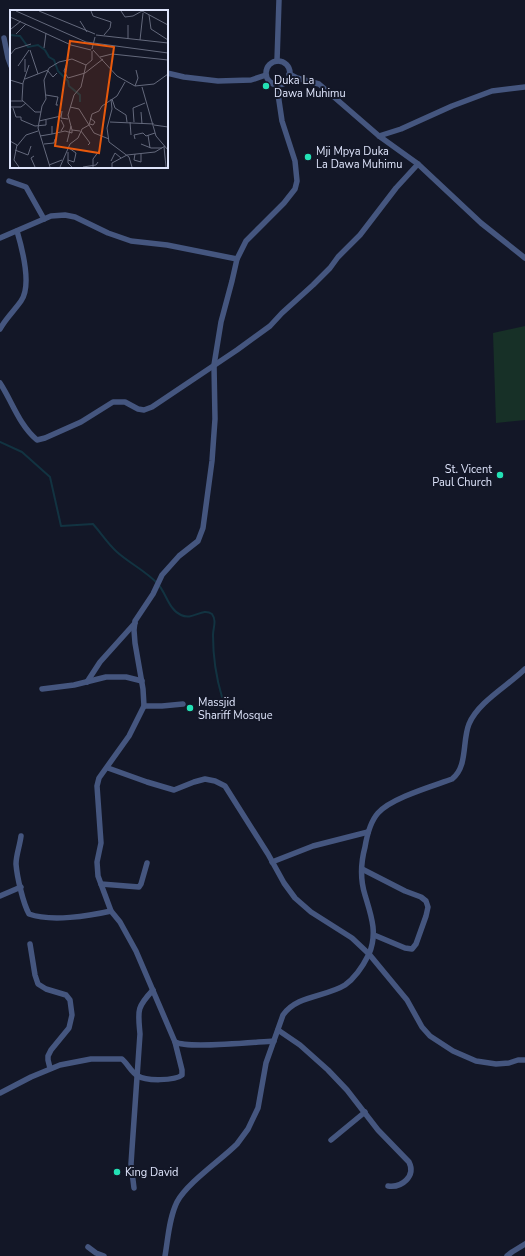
<svg xmlns="http://www.w3.org/2000/svg" width="525" height="1256" font-family="'Nunito Sans',sans-serif">
<style>
.green{fill:#173027}
.lines{fill:none;stroke-linecap:round;stroke-linejoin:round}
.stream{stroke:#123341;stroke-width:2}
.street{stroke:#45567f;stroke-width:5.5}
.poi-dot{fill:#23e1b5;stroke:#131727;stroke-width:1.5}
.labels{text-anchor:middle;stroke-width:4;stroke-linejoin:round;paint-order:stroke}
.poi-label{font-size:11px;fill:#dee4fb;stroke:#131727;text-anchor:start}
.inset-river{fill:none;stroke:#123341;stroke-width:2}
.inset-road{fill:none;stroke:#64697c;stroke-width:1}
.view{fill:#e8590c;fill-opacity:0.15;stroke:#e8590c;stroke-width:2}
.inset-edge{fill:none;stroke:#dee4fb;stroke-width:2}
</style>
<rect width="100%" height="100%" fill="#131727"/>
<polygon class="green" points="525,326 525,420 496,423 493,333"/>
<g class="lines">
<path class="stream" d="M0,442L22,452L50,477L61,526L93,524C101,533 108,544 117,552C129,563 146,571 158,584C166,593 169,610 181,615C193,621 202,607 212,614C217,621 213,628 213,635C213,657 216,677 222,697"/>
<g class="street">
<polyline points="4,38 8,58 11,66"/>
<polyline points="277,61 279,0"/>
<circle cx="278" cy="73" r="12"/>
<polyline points="167,73 184,77 218,81 251,80 266,75"/>
<polyline points="289,74 297,78 319,84 379,136 418,164 481,223 525,258"/>
<polyline points="379,136 401,129 452,106 492,91 525,87"/>
<polyline points="9,181 26,187 44,219"/>
<polyline points="0,238 51,216 65,215 75,217 108,233 131,241 167,245 237,259"/>
<path d="M0,329C6,318 14,311 21,301C32,286 22,248 17,231"/>
<path d="M0,383C12,401 19,425 37,440L45,438L81,422L113,402H125L138,409L144,410L152,407L237,350L270,326L282,313L313,285L330,268L338,257L360,235L396,188L418,164"/>
<polyline points="87,682 100,662 135,623"/>
<polyline points="42,689 74,685 106,677 126,677 142,681"/>
<polyline points="144,706 162,706 183,704"/>
<polyline points="108,768 147,782 174,790 194,782 205,779 215,781 225,786 268,854 284,883 295,898 311,912 352,938 369,954 407,1000 422,1027 430,1036 453,1051 476,1061 496,1064 509,1063 518,1060 525,1060"/>
<path d="M21,836C20,845 16,855 16,864C17,877 23,903 29,914C51,922 89,916 111,911"/>
<polyline points="272,862 313,846 368,832"/>
<polyline points="362,869 405,891 421,897 426,901 428,907 426,916 416,944 412,949 405,948 374,935"/>
<polyline points="101,884 139,887 141,884 147,863"/>
<polyline points="0,896 21,887"/>
<polyline points="30,944 35,975 38,984 46,989 66,995 70,1000 72,1015 69,1028 51,1050 48,1056 48,1060 50,1068"/>
<path d="M278,1030L300,1045L328,1070L347,1090L378,1130L409,1162C416,1176 402,1188 388,1186"/>
<path d="M274,1041C255,1042 188,1049 175,1042L136,951L120,922L111,911L98,876L97,862L101,843L97,786L99,778L129,736L144,706L143,689L135,643L134,630L135,621L153,594L162,575L179,556L198,541L203,528L212,461L215,419L214,365L221,322L232,281L237,259L246,241L284,203L295,189L297,181L295,161L282,121L278,94V85"/>
<path d="M0,1093L31,1077L60,1065L91,1059H122C128,1064 131,1072 138,1076C145,1081 175,1081 182,1075V1070L175,1042"/>
<polyline points="331,1140 365,1112"/>
<path d="M134,1188L131,1164L132,1149L140,1034C138,1011 136,1008 153,990"/>
<polyline points="88,1247 96,1253 104,1256"/>
<path d="M165,1256C168,1239 169,1218 177,1202C187,1183 221,1160 237,1144L248,1129L258,1108L266,1063L283,1015C297,995 326,997 345,985C355,978 364,964 369,954C378,933 371,915 365,895C360,879 361,862 365,847C367,835 370,822 378,813C391,798 433,786 452,779C468,767 462,741 469,724C478,702 509,685 525,669"/>
<polyline points="507,1256 512,1252 525,1244"/>
</g>
</g>
<g class="poi-dot">
<circle cx="266" cy="86" r="4"/>
<circle cx="308" cy="157" r="4"/>
<circle cx="500" cy="475" r="4"/>
<circle cx="190" cy="708" r="4"/>
<circle cx="117" cy="1172" r="4"/>
</g>
<g class="labels">
<g class="poi-label">
<text x="274" y="84">Duka La<tspan x="274" dy="13">Dawa Muhimu</tspan></text>
<text x="316" y="155">Mji Mpya Duka<tspan x="316" dy="13">La Dawa Muhimu</tspan></text>
<text x="492" y="473" text-anchor="end">St. Vicent<tspan x="492" dy="13">Paul Church</tspan></text>
<text x="198" y="706">Massjid<tspan x="198" dy="13">Shariff Mosque</tspan></text>
<text x="125" y="1176">King David</text>
</g>
</g>
<g transform="translate(10 10)">
<rect width="158" height="158" fill="#131727"/>
<path class="inset-river" d="M0,25L10,26L18,37L28,35L35,40M35,40L39,47L44,50L48,61L58,71L59,76L70,85V92"/>
<path class="inset-road" d="M6,1L76,32L158,43M29,1L85,24M81,1L83,6L101,12L100,18L94,25M111,1L115,7L123,6L132,1M132,1L158,15M139,5L141,19L158,30M0,7L61,35L81,40M70,11L77,22M118,15V28M1,19L11,11M6,24L16,14M86,25L158,33M130,30L133,3M34,38L36,23M82,39L85,27M20,40L28,64M83,40L107,66L125,76L144,74L158,64M0,45L5,39L21,34M90,47L102,44L158,50M15,49V62M58,50L54,61L58,68L75,63L93,49M19,55L13,73L12,90L25,102H31M8,56L19,40M38,61L43,67L47,63M15,69L38,60M0,70L13,74M125,76L128,68L126,60M132,77L146,126L158,140M36,85L48,87L46,95H48M101,89L102,99L97,118L99,132L119,147L122,157M102,89L105,98L116,105L117,112M0,91H13M0,97H11L16,93M60,97L69,99L84,123L99,129M3,98L6,107H11V110L25,116L36,115V110M52,101L51,108L58,109M131,102L132,114M80,108L85,112L83,115L80,114M51,110L54,116L51,121M29,111L51,106M100,112L144,114M120,112L121,125M124,112L123,98L135,93M144,115L158,117M70,121L62,120L58,105L64,85L71,77L76,55L82,50V41M71,121L80,133L78,135M42,124L55,121L62,123V120M138,125L140,138M30,126L42,124V116M125,129L124,125L133,123L136,126L145,123M0,131L7,135L4,150L9,157M57,132L61,116M34,134L44,133L45,129M131,134L141,138H152M7,136L16,125L28,121M154,137L156,157M5,140L18,145L21,136M58,142V153L62,157M125,144L124,150L131,152V144M24,146L21,148L25,157M58,150L64,152L66,143L59,138M101,151L105,143L111,148M39,155L52,150M40,157L28,118L32,96L36,89L34,70L39,58L49,52L62,49L76,55M50,157L60,134L68,128L72,119L79,115L82,104L89,101L92,96L107,86L115,72M73,157L86,155L88,152M83,157V149L89,141M102,157V153L117,145L145,142L155,136"/>
<path class="view" d="M60,31L104,37L89,143L45,136Z"/>
<rect width="158" height="158" class="inset-edge"/>
</g>
</svg>
